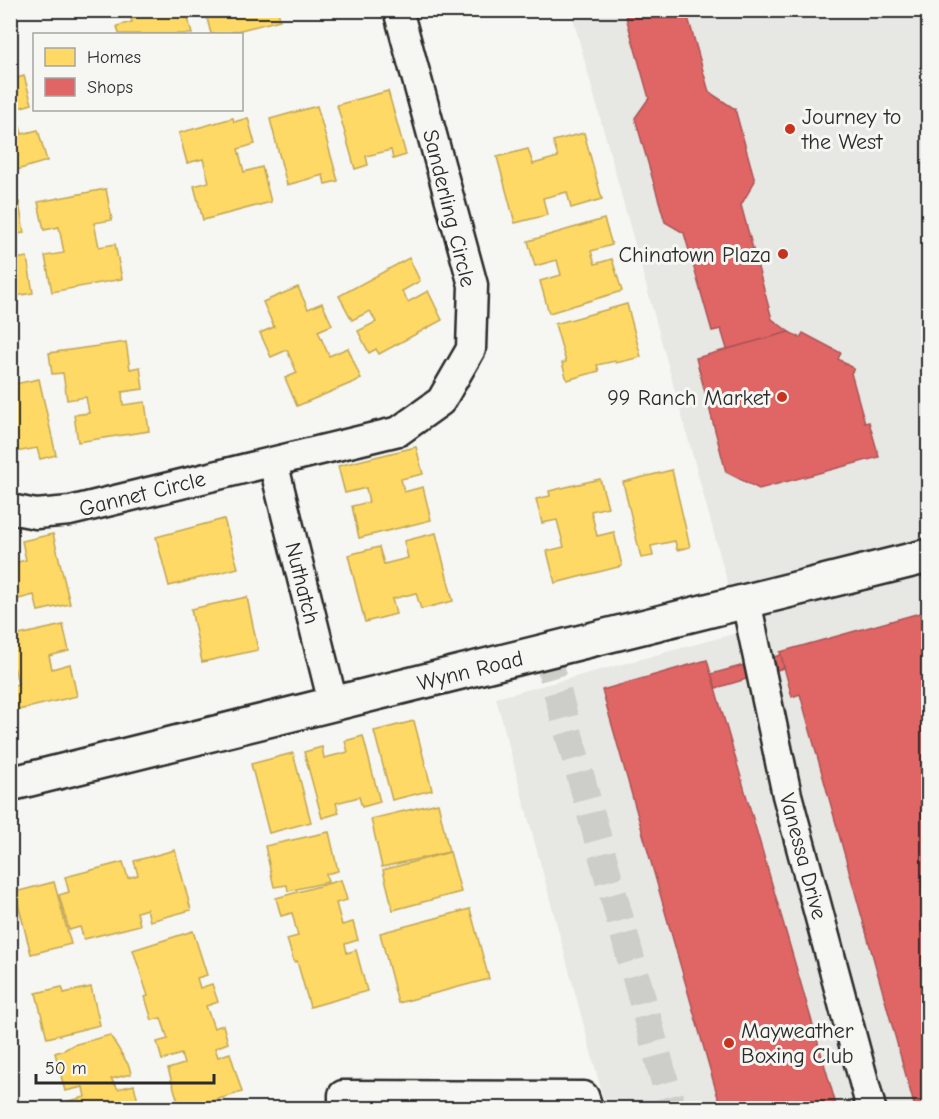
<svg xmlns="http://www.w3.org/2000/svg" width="939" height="1119" font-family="'Comic Neue',sans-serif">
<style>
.built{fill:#e7e7e3}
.homes{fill:#ffd966;stroke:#bfa554;stroke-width:1.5}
.shops{fill:#e06666;stroke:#aa5454;stroke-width:1.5}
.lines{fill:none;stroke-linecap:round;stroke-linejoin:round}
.street-tunnel{stroke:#cdcdca;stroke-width:28;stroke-dasharray:28 14;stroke-linecap:butt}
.street-casing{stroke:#2b2b2b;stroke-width:33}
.secondary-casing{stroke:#2b2b2b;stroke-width:38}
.street{stroke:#f6f6f2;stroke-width:28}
.secondary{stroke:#f6f6f2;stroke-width:33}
.poi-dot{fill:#c8321e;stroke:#f6f6f2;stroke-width:2}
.labels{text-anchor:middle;stroke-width:6;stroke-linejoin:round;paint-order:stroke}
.poi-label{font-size:22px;fill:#2b2b2b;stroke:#f6f6f2;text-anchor:start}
.street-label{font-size:22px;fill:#2b2b2b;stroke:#f6f6f2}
</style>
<rect width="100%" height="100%" fill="#f6f6f2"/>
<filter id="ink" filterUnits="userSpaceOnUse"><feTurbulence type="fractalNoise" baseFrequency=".0167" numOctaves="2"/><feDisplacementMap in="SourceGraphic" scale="12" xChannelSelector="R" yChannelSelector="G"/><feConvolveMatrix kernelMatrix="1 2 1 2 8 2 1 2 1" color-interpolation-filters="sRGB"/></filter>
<g filter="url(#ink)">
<polygon class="built" points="571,11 928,11 928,1108 606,1108 496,698 741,632"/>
<g class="homes">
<polygon points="129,10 167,10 168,12 176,10 186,10 192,34 119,34 117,26 132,22"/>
<polygon points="205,10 278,10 280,20 225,34 211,34"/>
<polygon points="24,76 32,104 15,109 22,134 38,130 47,161 10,172 10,80"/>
<polygon points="388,91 406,155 393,159 391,150 366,156 368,165 355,169 337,105"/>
<polygon points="317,106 338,181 325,184 323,175 287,185 270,119"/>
<polygon points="233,118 234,122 248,118 255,144 238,149 244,172 262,167 271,202 203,220 194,186 209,182 203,159 187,163 179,133"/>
<polygon points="584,133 602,199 571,208 567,192 543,198 547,215 515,223 497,157 528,149 533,164 558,157 553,141"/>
<polygon points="106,189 112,220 94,223 99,247 115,244 122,279 52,292 45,256 64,253 59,227 44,230 38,202"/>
<polygon points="19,202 24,233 10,235 10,203"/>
<polygon points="604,219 612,245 591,251 595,264 612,259 622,291 549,313 540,281 561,275 557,260 535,266 528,241"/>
<polygon points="27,257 33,293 10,297 10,260"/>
<polygon points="409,258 420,281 402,291 408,302 428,291 442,320 379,354 376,349 369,353 358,331 376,322 370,311 352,320 339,296"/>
<polygon points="298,287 308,309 322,303 332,325 318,331 329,356 348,348 361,379 297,406 285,378 297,373 287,350 271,357 260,333 274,327 263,302"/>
<polygon points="627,304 641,357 616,363 615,361 597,365 599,371 567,380 562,363 566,362 555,324"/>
<polygon points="126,342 130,369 140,367 143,389 122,392 123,405 145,402 149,431 78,442 74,415 89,413 86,397 67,400 63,373 52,374 49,353"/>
<polygon points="39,379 56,455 40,459 37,448 10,453 10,385"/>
<polygon points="416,447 423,474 401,479 404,492 423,487 431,520 359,538 352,506 369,502 366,488 345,493 338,466"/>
<polygon points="672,470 690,547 677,550 675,541 651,546 653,556 641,558 623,482"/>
<polygon points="600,479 608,507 591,511 597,536 614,532 622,566 555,583 547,551 564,547 557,520 542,523 536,499 550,496 549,491"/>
<polygon points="224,519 238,568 169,586 156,537"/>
<polygon points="436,533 453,601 421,609 416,593 392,599 396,614 365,622 348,555 379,547 384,564 408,558 404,541"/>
<polygon points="53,534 70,604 38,611 34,595 11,601 15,617 10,618 10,564 26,560 22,541"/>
<polygon points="247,597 258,650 202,662 191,609"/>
<polygon points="63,625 69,651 49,656 52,669 70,664 77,696 10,712 10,686 18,684 14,667 10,668 10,637"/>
<polygon points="414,721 432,790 392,800 374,731"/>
<polygon points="363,736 380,802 362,807 359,797 336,803 339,813 322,818 304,752 322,747 324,758 348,752 345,741"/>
<polygon points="293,753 311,822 269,833 251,764"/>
<polygon points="438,803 449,852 382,867 371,819"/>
<polygon points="329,832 338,871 326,874 328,882 288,891 287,885 274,887 265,846"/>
<polygon points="175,850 191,910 150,921 147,909 137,912 140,925 84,939 80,927 69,930 59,895 69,892 65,877 123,862 128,878 138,875 134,861"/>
<polygon points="450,852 461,892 393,910 383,870"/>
<polygon points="341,880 347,900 336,903 342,925 353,922 358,940 345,944 347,953 356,950 367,991 310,1007 297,961 294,962 287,939 298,936 292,913 281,916 276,898"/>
<polygon points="54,882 71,944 31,954 15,892"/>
<polygon points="470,909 489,979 398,1003 380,933"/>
<polygon points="193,931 207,975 197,978 200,988 212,984 218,1002 206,1006 214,1028 223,1025 228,1043 215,1048 218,1057 230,1053 242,1092 189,1108 180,1108 168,1069 184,1064 181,1054 162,1060 157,1042 168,1039 161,1018 152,1020 145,997 148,996 133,950"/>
<polygon points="62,987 64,993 91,987 100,1025 47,1038 36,993"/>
<polygon points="110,1035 129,1066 131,1074 111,1079 118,1089 134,1085 138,1102 128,1108 71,1108 69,1101 85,1097 83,1087 65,1091 55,1053 64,1050 73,1045"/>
</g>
<g class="shops">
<polygon points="624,10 686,10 709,92 735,109 755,181 741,205 772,319 789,332 727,349 721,329 712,331 684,233 665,222 635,118 649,98"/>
<polygon points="789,332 800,338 803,333 841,353 838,359 854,369 851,373 865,423 869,422 879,457 759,489 726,472 696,358"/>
<polygon points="920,613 928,643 928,659 924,661 928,677 928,1108 915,1108 800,694 792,697 780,652"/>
<polygon points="781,655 784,668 716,688 711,674"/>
<polygon points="707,660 711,674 837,1108 721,1108 602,690"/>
</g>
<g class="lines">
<polyline class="street-tunnel" points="546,651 672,1108"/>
<g class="street-casing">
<g id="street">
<polyline points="273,462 333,703"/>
<polyline points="10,509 36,514 70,511 399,431 441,401 471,349 473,285 398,10"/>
<polyline points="746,601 787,795 871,1108"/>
<polyline points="343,1108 343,1095 584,1096 588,1108"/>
</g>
</g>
<g class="secondary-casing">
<polyline id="secondary" points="10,784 928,556"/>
</g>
<use href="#street" class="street"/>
<use href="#secondary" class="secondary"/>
</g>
</g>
<g class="poi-dot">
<circle cx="790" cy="129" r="6"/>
<circle cx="783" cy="254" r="6"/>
<circle cx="782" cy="397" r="6"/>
<circle cx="729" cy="1043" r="6"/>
</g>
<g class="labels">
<g class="poi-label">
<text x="802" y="124">Journey to<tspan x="802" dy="25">the West</tspan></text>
<text x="771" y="262" text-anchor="end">Chinatown Plaza</text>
<text x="770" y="405" text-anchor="end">99 Ranch Market</text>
<text x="741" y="1038">Mayweather<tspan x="741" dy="25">Boxing Club</tspan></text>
</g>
<g class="street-label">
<text transform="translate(450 208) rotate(76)" y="8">Sanderling Circle</text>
<text transform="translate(142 493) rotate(-14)" y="8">Gannet Circle</text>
<text transform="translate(303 583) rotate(76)" y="8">Nuthatch</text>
<text transform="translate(470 670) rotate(-14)" y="8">Wynn Road</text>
<text transform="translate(804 856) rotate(75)" y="8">Vanessa Drive</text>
</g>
</g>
<rect width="939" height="1119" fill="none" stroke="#f6f6f2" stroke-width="36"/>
<rect x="18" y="18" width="903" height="1083" fill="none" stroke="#2b2b2b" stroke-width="2" filter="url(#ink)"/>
<rect x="33" y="33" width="210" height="78" fill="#f6f6f2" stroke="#a5a5a2" stroke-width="1.5"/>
<rect x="45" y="48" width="30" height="18" fill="#ffd966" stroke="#a5a5a2" stroke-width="1.5"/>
<text x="87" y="63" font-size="18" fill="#2b2b2b">Homes</text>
<rect x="45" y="78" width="30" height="18" fill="#e06666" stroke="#a5a5a2" stroke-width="1.5"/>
<text x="87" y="93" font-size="18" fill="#2b2b2b">Shops</text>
<path d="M36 1074v9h178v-9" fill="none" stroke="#2b2b2b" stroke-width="3"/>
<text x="45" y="1074" font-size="18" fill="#2b2b2b" stroke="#f6f6f2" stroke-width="4.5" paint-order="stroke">50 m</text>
</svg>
